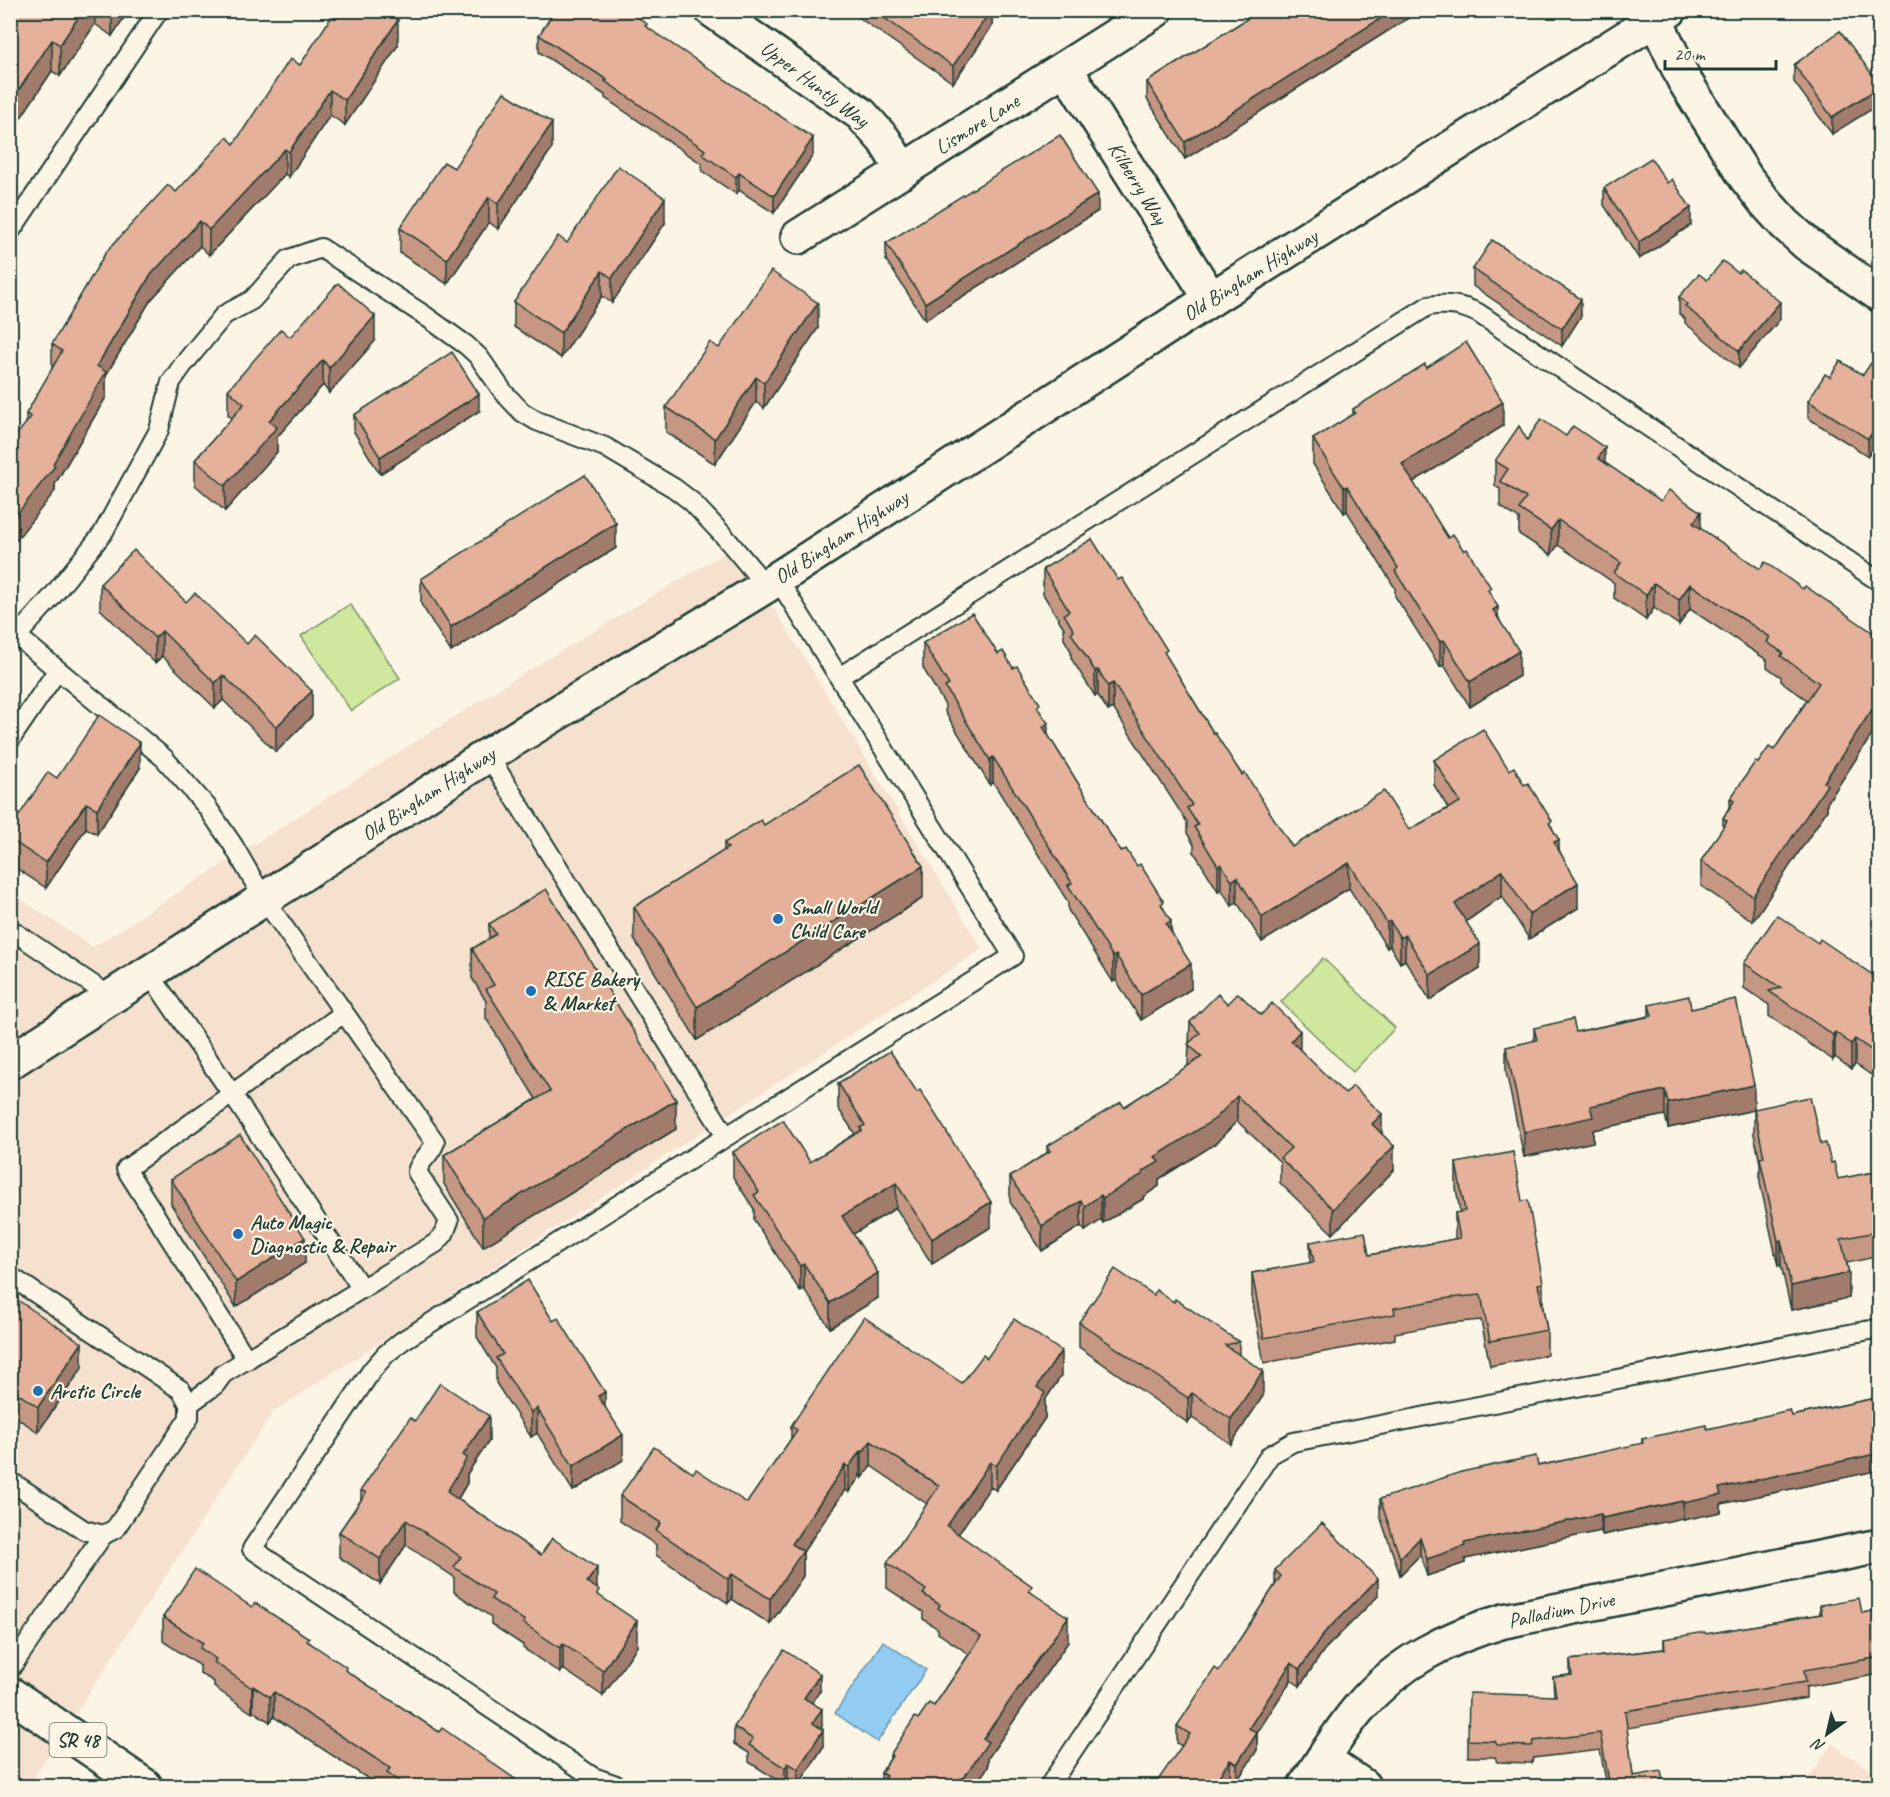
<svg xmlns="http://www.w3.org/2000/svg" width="1890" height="1797" font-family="Caveat,sans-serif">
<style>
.built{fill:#f5e1ce}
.green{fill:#d0e89e;stroke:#789269;stroke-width:1.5}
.water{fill:#93ccf3;stroke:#6593a7;stroke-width:1.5}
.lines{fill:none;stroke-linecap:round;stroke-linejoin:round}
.service-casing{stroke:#1f3d34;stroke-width:22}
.minor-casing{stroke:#1f3d34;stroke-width:38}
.tertiary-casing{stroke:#1f3d34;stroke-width:38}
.primary-casing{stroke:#1f3d34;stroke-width:38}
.service{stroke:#fcf5e5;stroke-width:18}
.minor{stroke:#fcf5e5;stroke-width:33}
.tertiary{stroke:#fcf5e5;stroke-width:33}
.primary{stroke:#fcf5e5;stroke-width:33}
.wall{fill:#c69884;stroke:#1f3d34;stroke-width:1.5}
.shaded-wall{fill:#a17c6c;stroke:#1f3d34;stroke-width:1.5}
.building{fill:#e6b19a;stroke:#1f3d34;stroke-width:1.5}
.poi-dot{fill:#1f6fb2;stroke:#fcf5e5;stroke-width:2}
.labels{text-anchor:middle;stroke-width:4.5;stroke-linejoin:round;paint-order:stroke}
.shield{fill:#fcf5e5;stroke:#617469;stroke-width:1.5}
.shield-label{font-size:20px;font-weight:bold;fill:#1f3d34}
.street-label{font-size:21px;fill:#1f3d34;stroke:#fcf5e5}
.poi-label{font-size:21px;font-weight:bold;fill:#1f3d34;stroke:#fcf5e5;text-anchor:start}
</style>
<rect width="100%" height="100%" fill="#fcf5e5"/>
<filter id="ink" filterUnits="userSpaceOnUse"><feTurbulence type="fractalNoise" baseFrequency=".0167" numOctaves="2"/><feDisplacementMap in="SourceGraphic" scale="12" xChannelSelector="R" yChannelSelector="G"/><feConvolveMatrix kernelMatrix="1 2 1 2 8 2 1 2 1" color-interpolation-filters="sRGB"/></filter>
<g filter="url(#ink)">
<g class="built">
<polygon points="736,546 982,949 273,1412 28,1786 11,1786 10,892 93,947 511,681"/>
<polygon points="1832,1744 1879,1776 1879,1786 1803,1786"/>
</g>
<g class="green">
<polygon points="350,604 400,678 351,711 301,636"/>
<polygon points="1323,958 1395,1028 1353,1072 1281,1002"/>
</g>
<polygon class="water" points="883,1641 926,1670 877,1742 835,1713"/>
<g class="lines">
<g class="service-casing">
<g id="service">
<polyline points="10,232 159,10"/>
<path d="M839,677L1428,306C1447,303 1461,305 1478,313L1880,582"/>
<polyline points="10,740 57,671"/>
<polyline points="488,755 726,1136"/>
<polyline points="10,929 111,997"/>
<polyline points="149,973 232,1094 126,1169 247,1360"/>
<polyline points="344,1013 232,1094 362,1289"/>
<polyline points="10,1276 181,1390 189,1404 189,1418 115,1529 103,1535 84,1530 10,1481"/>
<path d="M189,1404L215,1385L223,1374L436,1243L444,1234L449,1221L417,1172C420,1159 431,1155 435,1142L264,899L233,845L207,807L164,758L17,636L51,598L103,533L159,430L171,382L183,365L224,315L252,300L289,259L321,248L424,315L466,345L479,357L504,393L522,412L537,421L605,447L674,488L691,501L724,536L766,586"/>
<polyline points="10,1669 103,1535"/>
<polyline points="619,1786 593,1777 252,1549 372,1370 386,1354 402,1341 1013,956 777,578"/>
<polyline points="1049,1786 1270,1455 1293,1442 1880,1328"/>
</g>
</g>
<g class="minor-casing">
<g id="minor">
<polyline points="712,10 861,114 884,140 903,171"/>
<polyline points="1651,10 1684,80 1746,178 1765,202 1785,224 1807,244 1880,295"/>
<polyline points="1065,68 1211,299"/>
<polyline points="798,237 1156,10"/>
<polyline points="1323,1759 1363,1786"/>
<path d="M1305,1786C1323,1760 1339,1731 1360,1707C1398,1662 1448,1637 1504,1621L1880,1546"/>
</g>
</g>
<g class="tertiary-casing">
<polyline id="tertiary" points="10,1062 488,755 766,586 1211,299 1670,10"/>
</g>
<g class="primary-casing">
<polyline id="primary" points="10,1694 145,1786"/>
</g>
<use href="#service" class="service"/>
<use href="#minor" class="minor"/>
<use href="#tertiary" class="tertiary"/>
<use href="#primary" class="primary"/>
</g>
<g class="wall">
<polygon points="10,10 129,10 112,36 95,24 60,76 52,71 10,134"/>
<polygon points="848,10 992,10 992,26 953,83"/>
<polygon points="1261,10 1421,10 1185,159 1147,99 1147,82"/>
<polygon points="647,27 813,155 774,213 739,190 736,194 702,171 702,164 605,98 605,95 539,52 539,35"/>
<polygon points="1840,31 1832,134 1794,82 1794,65"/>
<polygon points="398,45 345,125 330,115 289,177 285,174 209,255 200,246 150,301 106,375 106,397 55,484 55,491 26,424 26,414 52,369 52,344 176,192 234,144 300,65"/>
<polygon points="552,148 498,229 489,222 447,284 400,253 400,228 454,168"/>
<polygon points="1667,183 1691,225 1639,259 1604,205 1604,188"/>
<polygon points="1098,211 925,320 886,260 886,243"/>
<polygon points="665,223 612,303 602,296 561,358 514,327 514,302 567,243"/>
<polygon points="1473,269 1581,316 1562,346 1473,286"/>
<polygon points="1738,273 1780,319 1739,368 1685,323 1685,319 1679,314 1679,297 1707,280"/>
<polygon points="818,328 764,408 756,402 715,464 666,432 666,407 719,348"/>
<polygon points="290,337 375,341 329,393 323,385 277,437 277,452 225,511 195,485 195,460 232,418 228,415 228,390"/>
<polygon points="1426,368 1503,426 1413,482 1448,538 1491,595 1519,676 1470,707 1444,665 1440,667 1395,596 1395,588 1347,511 1344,513 1313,464 1313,439 1353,415 1353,409"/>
<polygon points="1880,368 1880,440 1879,440 1868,456 1808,418 1808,401 1830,377 1863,375"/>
<polygon points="479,411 380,474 354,432 354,415"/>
<polygon points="1527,440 1605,463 1760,569 1880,642 1880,738 1873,733 1827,803 1827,810 1753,921 1701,886 1701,861 1723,828 1723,818 1730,806 1730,799 1758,763 1774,750 1807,700 1781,681 1781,677 1767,667 1767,660 1690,609 1679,625 1654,608 1646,620 1614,598 1614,583 1558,545 1551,555 1519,534 1519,519 1500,506 1500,489 1495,486 1495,461"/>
<polygon points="616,548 451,652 421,604 421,579"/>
<polygon points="1043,569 1167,657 1214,734 1292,847 1409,830 1448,808 1434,785 1434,760 1509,770 1524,785 1552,827 1578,908 1529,939 1502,896 1466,922 1480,969 1430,1000 1405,960 1400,963 1390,946 1387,948 1349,888 1262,942 1237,902 1232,906 1221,889 1218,891 1194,852 1194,845 1187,833 1187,822 1113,708 1108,711 1098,695 1095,696 1071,658 1071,651 1064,639 1064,628 1043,594"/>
<polygon points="100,584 186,602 312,716 276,752 223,700 215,708 162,656 155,663 100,609"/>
<polygon points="923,643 998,654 1040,712 1048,735 1121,852 1164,909 1191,989 1141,1020 1116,980 1113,982 1068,910 1068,902 993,782 990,785 945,712 945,705 923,668"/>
<polygon points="140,768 97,834 86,828 46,888 10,864 10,829 57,778"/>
<polygon points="764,825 923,898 697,1040 634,939 634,907 724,851 724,843"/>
<polygon points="489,924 676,1129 483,1247 444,1184 444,1155 536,1099 486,1018 486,1001 472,978 472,949 489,939"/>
<polygon points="1818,943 1880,980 1880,1081 1855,1064 1851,1069 1835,1057 1833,1060 1769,1016 1769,1005 1744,988 1744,963"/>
<polygon points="1228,1004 1261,1015 1300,1050 1382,1133 1394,1170 1333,1234 1280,1183 1280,1162 1237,1121 1215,1144 1159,1179 1159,1186 1143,1197 1143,1199 1103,1223 1101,1220 1085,1231 1081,1226 1042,1251 1010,1202 1010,1177 1047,1153 1047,1146 1124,1107 1188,1066 1190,1022"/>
<polygon points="1649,1005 1691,1009 1754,1109 1821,1144 1838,1179 1880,1171 1880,1256 1847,1263 1849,1298 1791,1310 1781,1265 1778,1266 1760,1183 1760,1163 1754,1134 1754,1110 1668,1128 1665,1115 1593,1130 1593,1142 1524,1157 1506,1072 1506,1047 1534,1041 1534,1028 1576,1032 1649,1016"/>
<polygon points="838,1083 991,1227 932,1264 896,1208 853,1234 878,1298 830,1328 804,1289 800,1291 754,1220 754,1209 733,1177 733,1152 810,1162 855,1134 838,1108"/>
<polygon points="1456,1163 1522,1201 1543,1283 1543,1308 1547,1330 1547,1355 1490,1366 1481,1320 1449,1323 1395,1333 1395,1339 1264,1363 1252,1298 1252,1273 1310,1263 1310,1242 1369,1255 1455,1239 1455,1213 1460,1212 1456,1188"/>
<polygon points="171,1179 305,1263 236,1307 171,1204"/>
<polygon points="10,1295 82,1368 38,1432 10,1413"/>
<polygon points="1154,1295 1174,1302 1239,1342 1239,1354 1263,1396 1231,1444 1192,1418 1188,1423 1079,1347 1079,1322"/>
<polygon points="477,1312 605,1407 623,1460 573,1491 537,1433 531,1437 496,1383 496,1368 477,1337"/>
<polygon points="987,1358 1061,1376 1045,1400 1045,1418 996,1490 990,1487 958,1534 1032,1593 1068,1642 988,1758 988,1767 974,1786 878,1786 881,1783 881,1773 890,1759 890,1755 918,1719 934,1706 969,1654 938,1633 938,1629 923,1619 923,1612 887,1588 887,1563 927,1504 871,1466 862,1478 860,1476 849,1492 845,1490 803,1552 803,1576 770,1624 732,1599 728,1603 656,1555 656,1545 620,1521 620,1496 693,1473 747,1503 791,1439 791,1426 962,1383"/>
<polygon points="1880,1397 1880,1470 1721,1504 1721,1512 1683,1520 1683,1518 1602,1535 1601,1531 1465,1559 1465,1563 1427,1576 1420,1555 1400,1575 1380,1516 1380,1499 1642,1444 1642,1439 1792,1416"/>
<polygon points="415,1421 489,1441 467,1474 467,1483 458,1499 541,1555 597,1588 599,1596 637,1646 603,1696 563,1669 560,1673 523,1648 523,1645 491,1624 491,1617 454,1592 454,1577 406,1545 380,1584 339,1557 339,1532 361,1500 361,1490"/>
<polygon points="1275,1570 1378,1596 1324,1650 1300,1686 1291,1680 1257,1733 1257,1750 1237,1781 1177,1743 1177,1726 1219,1671 1275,1585"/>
<polygon points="1820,1605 1862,1613 1880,1610 1880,1674 1806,1687 1806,1698 1627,1728 1633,1776 1664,1786 1607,1786 1600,1750 1533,1758 1532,1763 1497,1762 1495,1757 1468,1757 1468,1740 1554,1696 1553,1677 1570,1675 1570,1660 1664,1649 1664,1639 1706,1634 1820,1614"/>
<polygon points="252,1607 309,1642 346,1671 439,1732 525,1786 379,1786 274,1717 270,1722 253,1711 252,1713 214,1687 214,1682 200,1673 200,1666 163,1641 163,1617"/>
<polygon points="820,1691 812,1703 822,1726 821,1728 823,1747 798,1786 788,1780 785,1785 749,1762 749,1753 734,1744 734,1727"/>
</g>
<g class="shaded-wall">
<polygon points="83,10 95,10 95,24 60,76 60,45"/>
<polygon points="112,10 129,10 112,36"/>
<polygon points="991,10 992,10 992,26 953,83 953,66"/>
<polygon points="1394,10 1421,10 1185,159 1185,142"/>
<polygon points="398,20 398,45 345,125 345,100"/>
<polygon points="52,40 52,71 10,134 10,103"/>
<polygon points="1880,87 1880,104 1832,134 1832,117"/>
<polygon points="330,90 330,115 289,177 289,152"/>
<polygon points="552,123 552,148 498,229 498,204"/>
<polygon points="813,138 813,155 774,213 774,196"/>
<polygon points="285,149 285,174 209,255 209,230"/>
<polygon points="739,173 739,190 736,194 736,177"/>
<polygon points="1098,194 1098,211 925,320 925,303"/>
<polygon points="489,197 489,222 447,284 447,259"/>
<polygon points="665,198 665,223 612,303 612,278"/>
<polygon points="1691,208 1691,225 1639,259 1639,242"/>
<polygon points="200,221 200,246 150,301 106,375 106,397 55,484 55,491 10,548 10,523 53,464 97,366 150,276"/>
<polygon points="602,271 602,296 561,358 561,333"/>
<polygon points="1581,299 1581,316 1562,346 1562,329"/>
<polygon points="1780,302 1780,319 1739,368 1739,351"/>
<polygon points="818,303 818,328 764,408 764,383"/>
<polygon points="375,316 375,341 329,393 329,368"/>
<polygon points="323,360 323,385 277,437 277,452 225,511 225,486 269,421"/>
<polygon points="756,377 756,402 715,464 715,439"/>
<polygon points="479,394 479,411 380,474 380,457"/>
<polygon points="1503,402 1503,426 1402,489 1402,464"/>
<polygon points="1879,423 1879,440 1868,456 1868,439"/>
<polygon points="1605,448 1605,473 1598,458"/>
<polygon points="1347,486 1347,511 1344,513 1344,488"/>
<polygon points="1701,512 1701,537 1693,523"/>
<polygon points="1558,520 1558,545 1551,555 1551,530"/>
<polygon points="616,523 616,548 451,652 451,627"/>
<polygon points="1654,583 1654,608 1646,620 1646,595"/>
<polygon points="1690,584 1690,609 1679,625 1679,600"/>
<polygon points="1498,607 1498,632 1493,610"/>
<polygon points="162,631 162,656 155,663 155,638"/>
<polygon points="1444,640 1444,665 1440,667 1440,642"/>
<polygon points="1519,651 1519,676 1470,707 1470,682"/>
<polygon points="1098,670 1098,695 1095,696 1095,671"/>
<polygon points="223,675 223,700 215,708 215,683"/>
<polygon points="1113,683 1113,708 1108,711 1108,686"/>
<polygon points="312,691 312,716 276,752 276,727"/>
<polygon points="1873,708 1873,733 1827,803 1827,810 1753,921 1753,896 1824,782"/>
<polygon points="1048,723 1048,748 1043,727"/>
<polygon points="140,743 140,768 97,834 97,809"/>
<polygon points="993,757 993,782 990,785 990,760"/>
<polygon points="86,803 86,828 46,888 46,863"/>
<polygon points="1559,840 1559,865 1554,842"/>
<polygon points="1349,863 1349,888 1262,942 1262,917"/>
<polygon points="1221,864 1221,889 1218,891 1218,866"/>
<polygon points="923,866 923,898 697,1040 697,1007"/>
<polygon points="1502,871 1502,896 1455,929 1455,904"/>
<polygon points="1237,877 1237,902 1232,906 1232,881"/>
<polygon points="1578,883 1578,908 1529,939 1529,914"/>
<polygon points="1171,921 1171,946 1166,924"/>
<polygon points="1390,921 1390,946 1387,948 1387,923"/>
<polygon points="1405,935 1405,960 1400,963 1400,938"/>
<polygon points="1480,944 1480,969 1430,1000 1430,975"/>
<polygon points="1116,955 1116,980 1113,982 1113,957"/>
<polygon points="1191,964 1191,989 1141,1020 1141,995"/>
<polygon points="1300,1031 1300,1056 1291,1041"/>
<polygon points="1835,1032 1835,1057 1833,1060 1833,1035"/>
<polygon points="1855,1039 1855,1064 1851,1069 1851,1044"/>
<polygon points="1754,1085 1754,1110 1668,1128 1668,1103"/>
<polygon points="1665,1090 1665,1115 1593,1130 1593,1142 1524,1157 1524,1132 1590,1106"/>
<polygon points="1237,1096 1237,1121 1215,1144 1159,1179 1159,1186 1143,1197 1143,1199 1103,1223 1103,1198 1142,1172 1155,1157"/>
<polygon points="676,1100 676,1129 483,1247 483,1218"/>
<polygon points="1382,1114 1382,1139 1372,1124"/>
<polygon points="1394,1146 1394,1170 1333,1234 1333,1209"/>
<polygon points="896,1183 896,1208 842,1241 842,1216"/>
<polygon points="1101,1195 1101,1220 1085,1231 1085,1206"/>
<polygon points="1081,1201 1081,1226 1042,1251 1042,1226"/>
<polygon points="991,1202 991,1227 932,1264 932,1239"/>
<polygon points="305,1238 305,1263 236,1307 236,1282"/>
<polygon points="1781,1240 1781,1265 1778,1266 1778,1241"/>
<polygon points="804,1264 804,1289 800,1291 800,1266"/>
<polygon points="878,1273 878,1298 830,1328 830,1303"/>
<polygon points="1849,1273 1849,1298 1791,1310 1791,1286"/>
<polygon points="82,1343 82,1368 38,1432 38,1407"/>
<polygon points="1061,1351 1061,1376 1045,1400 1045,1418 996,1490 996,1466 1037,1387"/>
<polygon points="1263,1371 1263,1396 1231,1444 1231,1419"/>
<polygon points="605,1392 605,1417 598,1396"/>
<polygon points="1192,1393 1192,1418 1188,1423 1188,1398"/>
<polygon points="537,1408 537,1433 531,1437 531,1412"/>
<polygon points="489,1416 489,1441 467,1474 467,1483 447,1517 447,1492 463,1455"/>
<polygon points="623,1435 623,1460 573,1491 573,1466"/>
<polygon points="871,1441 871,1466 862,1478 862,1453"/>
<polygon points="860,1451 860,1476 849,1492 849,1467"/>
<polygon points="1880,1453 1880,1470 1721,1504 1721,1512 1683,1520 1683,1503 1719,1488"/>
<polygon points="990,1462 990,1487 947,1551 947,1526"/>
<polygon points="845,1465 845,1490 803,1552 803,1576 770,1624 770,1599 792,1544"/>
<polygon points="1683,1501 1683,1518 1602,1535 1602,1518"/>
<polygon points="1601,1514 1601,1531 1465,1559 1465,1563 1427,1576 1427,1559 1464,1543"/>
<polygon points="406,1520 406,1545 380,1584 380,1559"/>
<polygon points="1420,1538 1420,1555 1400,1575 1400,1558"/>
<polygon points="597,1568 597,1593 587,1582"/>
<polygon points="732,1574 732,1599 728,1603 728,1579"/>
<polygon points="1378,1579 1378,1596 1324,1650 1300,1686 1300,1669 1324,1633"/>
<polygon points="1068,1617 1068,1642 988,1758 988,1767 974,1786 963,1786 963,1779 983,1739"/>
<polygon points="637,1621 637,1646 603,1696 603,1671"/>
<polygon points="563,1644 563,1669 560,1673 560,1648"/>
<polygon points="1291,1663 1291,1680 1249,1745 1249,1728"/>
<polygon points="820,1674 820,1691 804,1715 804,1698"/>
<polygon points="253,1686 253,1711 252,1713 252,1688"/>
<polygon points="274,1692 274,1717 270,1722 270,1697"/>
<polygon points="822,1709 822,1726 813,1740 813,1723"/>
<polygon points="823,1730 823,1747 798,1786 798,1769"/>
<polygon points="1257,1733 1257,1750 1237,1781 1237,1764"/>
<polygon points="1230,1760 1230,1777 1223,1786 1212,1786"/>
<polygon points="788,1763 788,1780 785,1785 785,1768"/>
<polygon points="961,1778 961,1786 955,1786"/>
</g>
<g class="building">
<polygon points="10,10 83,10 60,45 52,40 10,103"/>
<polygon points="337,10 384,10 398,20 345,100 330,90 289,152 285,149 209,230 200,221 150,276 97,366 106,372 53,464 55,466 10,523 10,443 31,417 26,414 62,351 52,344 106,252 168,185 176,192 227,137 234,144 290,59 300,65 332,16"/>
<polygon points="555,10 628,10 647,24 645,26 813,138 774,196 739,173 736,177 702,154 705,150 605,81 607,80 539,35"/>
<polygon points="873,10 991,10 953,66"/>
<polygon points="1261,10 1394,10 1185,142 1147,82"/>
<polygon points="1840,31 1880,85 1880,87 1832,117 1794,65"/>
<polygon points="504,92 552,123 498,204 489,197 447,259 400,228 444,162 454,168"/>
<polygon points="1060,135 1098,194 925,303 886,243"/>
<polygon points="1651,158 1667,183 1672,179 1691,208 1639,242 1604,188"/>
<polygon points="618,166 665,198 612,278 602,271 561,333 514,302 558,236 567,243"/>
<polygon points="1492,240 1581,299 1562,329 1473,269"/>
<polygon points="1723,261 1738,273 1741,270 1780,302 1739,351 1685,306 1687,304 1679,297 1699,274 1707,280"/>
<polygon points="771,271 818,303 764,383 756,377 715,439 666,407 710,342 719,348"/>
<polygon points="338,283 375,316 329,368 323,360 269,421 277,427 225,486 195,460 244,404 228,390 281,329 290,337"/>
<polygon points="1466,342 1503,402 1402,464 1448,538 1453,534 1464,551 1467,549 1491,588 1488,590 1498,607 1493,610 1519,651 1470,682 1444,640 1440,642 1395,571 1398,568 1347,486 1344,488 1313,439 1355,413 1353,409 1425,364 1426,368"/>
<polygon points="452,352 479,394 380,457 354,415"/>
<polygon points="1840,361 1863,375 1871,363 1880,368 1880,423 1879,423 1868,439 1808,401 1825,374 1830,377"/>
<polygon points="1541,419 1566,436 1573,426 1605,448 1598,458 1661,501 1669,490 1701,512 1693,523 1760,569 1765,562 1803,589 1805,586 1875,634 1873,638 1880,642 1880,713 1873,708 1824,782 1827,785 1753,896 1701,861 1727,821 1723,818 1734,801 1730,799 1755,762 1758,763 1769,747 1774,750 1819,683 1781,656 1783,653 1767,642 1770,637 1690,584 1679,600 1654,583 1646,595 1614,573 1621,563 1558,520 1551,530 1519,509 1526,498 1500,481 1508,469 1495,461 1519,426 1527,440"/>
<polygon points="585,475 616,523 451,627 421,579"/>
<polygon points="1092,539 1118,580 1122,578 1167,650 1164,652 1214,734 1215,733 1242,775 1245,773 1292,847 1384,791 1409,830 1460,802 1434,760 1483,729 1509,770 1514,767 1524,785 1528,783 1552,821 1549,823 1559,840 1554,842 1578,883 1529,914 1502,871 1455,904 1480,944 1430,975 1405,935 1400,938 1390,921 1387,923 1349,863 1262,917 1237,877 1232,881 1221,864 1218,866 1194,827 1198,825 1187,808 1192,805 1113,683 1108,686 1098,670 1095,671 1071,633 1074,631 1064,614 1069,611 1043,569"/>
<polygon points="134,550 186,602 195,593 247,644 255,635 312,691 276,727 223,675 215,683 162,631 155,638 100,584"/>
<polygon points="972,613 998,654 1003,651 1013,668 1017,666 1040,704 1037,707 1048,723 1043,727 1121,852 1126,849 1137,866 1140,864 1164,902 1161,904 1171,921 1166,924 1191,964 1141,995 1116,955 1113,957 1068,885 1072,883 993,757 990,760 945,687 949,685 923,643"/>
<polygon points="99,715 140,743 97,809 86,803 46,863 10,839 10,829 48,772 57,778"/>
<polygon points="859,765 923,866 697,1007 634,907 728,848 724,843 761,820 764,825"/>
<polygon points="546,889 676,1100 483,1218 444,1155 550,1091 486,989 494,985 472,949 496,934 489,924"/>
<polygon points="1777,915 1818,943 1820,939 1880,980 1880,1056 1855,1039 1851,1044 1835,1032 1833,1035 1769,991 1781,988 1744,963"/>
<polygon points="1238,993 1261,1015 1272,1003 1300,1031 1291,1041 1345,1094 1353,1086 1382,1114 1372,1124 1394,1146 1333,1209 1280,1158 1291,1148 1237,1096 1215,1119 1155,1157 1159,1162 1142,1172 1143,1174 1103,1198 1101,1195 1085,1206 1081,1201 1042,1226 1010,1177 1050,1151 1047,1146 1121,1102 1124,1107 1202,1057 1188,1044 1200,1033 1190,1022 1218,994 1228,1004"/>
<polygon points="1689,996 1691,1009 1736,999 1754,1085 1668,1103 1665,1090 1590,1106 1593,1117 1524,1132 1506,1047 1537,1040 1534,1028 1573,1019 1576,1032 1652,1016 1649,1005"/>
<polygon points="890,1051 917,1092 920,1090 991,1202 932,1239 896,1183 842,1216 878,1273 830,1303 804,1264 800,1266 754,1195 759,1192 733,1152 783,1120 810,1162 862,1130 860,1128 865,1125 838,1083"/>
<polygon points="1810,1097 1821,1144 1826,1143 1831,1163 1834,1162 1838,1179 1880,1171 1880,1231 1841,1239 1849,1273 1791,1286 1781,1240 1778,1241 1760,1158 1764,1157 1754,1109"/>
<polygon points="240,1135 305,1238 236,1282 171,1179"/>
<polygon points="1513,1152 1522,1201 1528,1200 1543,1283 1538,1284 1547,1330 1490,1341 1481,1295 1449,1298 1394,1308 1395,1314 1264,1338 1252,1273 1314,1262 1310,1242 1365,1232 1369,1255 1460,1238 1455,1213 1465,1211 1456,1163"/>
<polygon points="1115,1269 1154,1295 1156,1290 1174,1302 1175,1299 1239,1342 1225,1345 1263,1371 1231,1419 1192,1393 1188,1398 1079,1322"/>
<polygon points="528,1280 553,1321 558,1318 605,1392 598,1396 623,1435 573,1466 537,1408 531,1412 496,1358 503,1354 477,1312"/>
<polygon points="10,1295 82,1343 38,1407 10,1388"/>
<polygon points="864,1317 962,1383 983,1355 987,1358 1014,1319 1061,1351 1037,1387 1045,1393 996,1466 990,1462 947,1526 1032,1586 1029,1591 1068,1617 983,1739 988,1742 963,1779 961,1778 955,1786 878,1786 886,1776 881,1773 892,1756 890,1755 915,1717 918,1719 929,1703 934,1706 981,1637 938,1608 940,1605 923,1594 926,1590 887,1563 939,1486 871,1441 862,1453 860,1451 849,1467 845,1465 792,1544 803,1551 770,1599 732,1574 728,1579 656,1530 661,1523 620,1496 654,1447 693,1473 696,1469 747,1503 797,1430 791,1426"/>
<polygon points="440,1383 489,1416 463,1455 467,1458 447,1492 541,1555 552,1538 597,1568 587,1582 599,1590 597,1594 637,1621 603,1671 563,1644 560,1648 523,1623 525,1621 491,1599 494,1594 454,1567 461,1557 406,1520 380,1559 339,1532 366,1493 361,1490 410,1418 415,1421"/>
<polygon points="1880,1397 1880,1453 1719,1488 1721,1495 1683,1503 1683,1501 1602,1518 1601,1514 1464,1543 1465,1546 1427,1559 1420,1538 1400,1558 1380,1499 1461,1472 1536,1456 1538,1466 1643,1443 1642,1439 1706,1425 1707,1429 1790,1410 1792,1416"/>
<polygon points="1322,1523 1378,1579 1324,1633 1300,1669 1291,1663 1249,1728 1257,1733 1237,1764 1230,1760 1212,1786 1154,1786 1190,1734 1177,1726 1215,1668 1219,1671 1281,1576 1275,1570"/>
<polygon points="195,1569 252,1607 255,1603 309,1638 307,1641 346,1667 345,1670 439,1732 442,1728 525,1786 401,1786 403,1784 387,1773 390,1768 274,1692 270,1697 253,1686 252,1688 214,1662 216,1659 200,1648 203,1643 163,1617"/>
<polygon points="1859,1598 1862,1613 1880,1610 1880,1657 1804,1670 1806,1682 1625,1711 1633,1776 1661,1771 1664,1786 1610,1786 1600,1733 1533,1741 1532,1746 1497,1745 1495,1741 1468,1740 1469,1693 1556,1696 1553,1677 1572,1675 1570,1660 1665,1649 1664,1639 1705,1632 1706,1634 1822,1614 1820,1605"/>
<polygon points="784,1650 820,1674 804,1698 822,1709 813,1723 823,1730 798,1769 788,1763 785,1768 749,1745 753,1739 734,1727"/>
</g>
</g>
<g class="poi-dot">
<circle cx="778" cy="919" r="6"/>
<circle cx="531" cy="991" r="6"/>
<circle cx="238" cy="1234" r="6"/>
<circle cx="38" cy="1391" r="6"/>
</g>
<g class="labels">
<rect class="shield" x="49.5" y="1723" width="57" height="34" rx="4.5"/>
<g class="shield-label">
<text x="78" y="1747">SR 48</text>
</g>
<g class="street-label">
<text transform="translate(815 84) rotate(37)" y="7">Upper Huntly Way</text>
<text transform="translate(977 124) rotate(-32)" y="7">Lismore Lane</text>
<text transform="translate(1138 183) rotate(58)" y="7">Kilberry Way</text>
<text transform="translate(1250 275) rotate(-32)" y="7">Old Bingham Highway</text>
<text transform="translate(841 537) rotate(-33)" y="7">Old Bingham Highway</text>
<text transform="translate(428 794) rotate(-33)" y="7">Old Bingham Highway</text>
<text transform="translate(1561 1610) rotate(-12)" y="7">Palladium Drive</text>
</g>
<g class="poi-label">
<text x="790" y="914">Small World<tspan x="790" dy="24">Child Care</tspan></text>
<text x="543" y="986">RISE Bakery<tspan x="543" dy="24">&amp; Market</tspan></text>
<text x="250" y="1229">Auto Magic<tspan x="250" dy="24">Diagnostic &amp; Repair</tspan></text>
<text x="50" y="1398">Arctic Circle</text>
</g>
</g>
<rect width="1890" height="1797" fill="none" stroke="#fcf5e5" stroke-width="36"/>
<rect x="18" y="18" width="1854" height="1761" fill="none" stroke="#1f3d34" stroke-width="2" filter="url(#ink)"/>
<g transform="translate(1827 1734) rotate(214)" stroke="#fcf5e5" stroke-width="4.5" paint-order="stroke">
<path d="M0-4.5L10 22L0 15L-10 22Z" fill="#1f3d34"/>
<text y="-9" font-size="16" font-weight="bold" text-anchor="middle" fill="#1f3d34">N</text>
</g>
<path d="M1665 60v9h111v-9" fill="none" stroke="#1f3d34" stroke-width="3"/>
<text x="1674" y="60" font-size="18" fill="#1f3d34" stroke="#fcf5e5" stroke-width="4.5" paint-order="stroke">20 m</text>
</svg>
